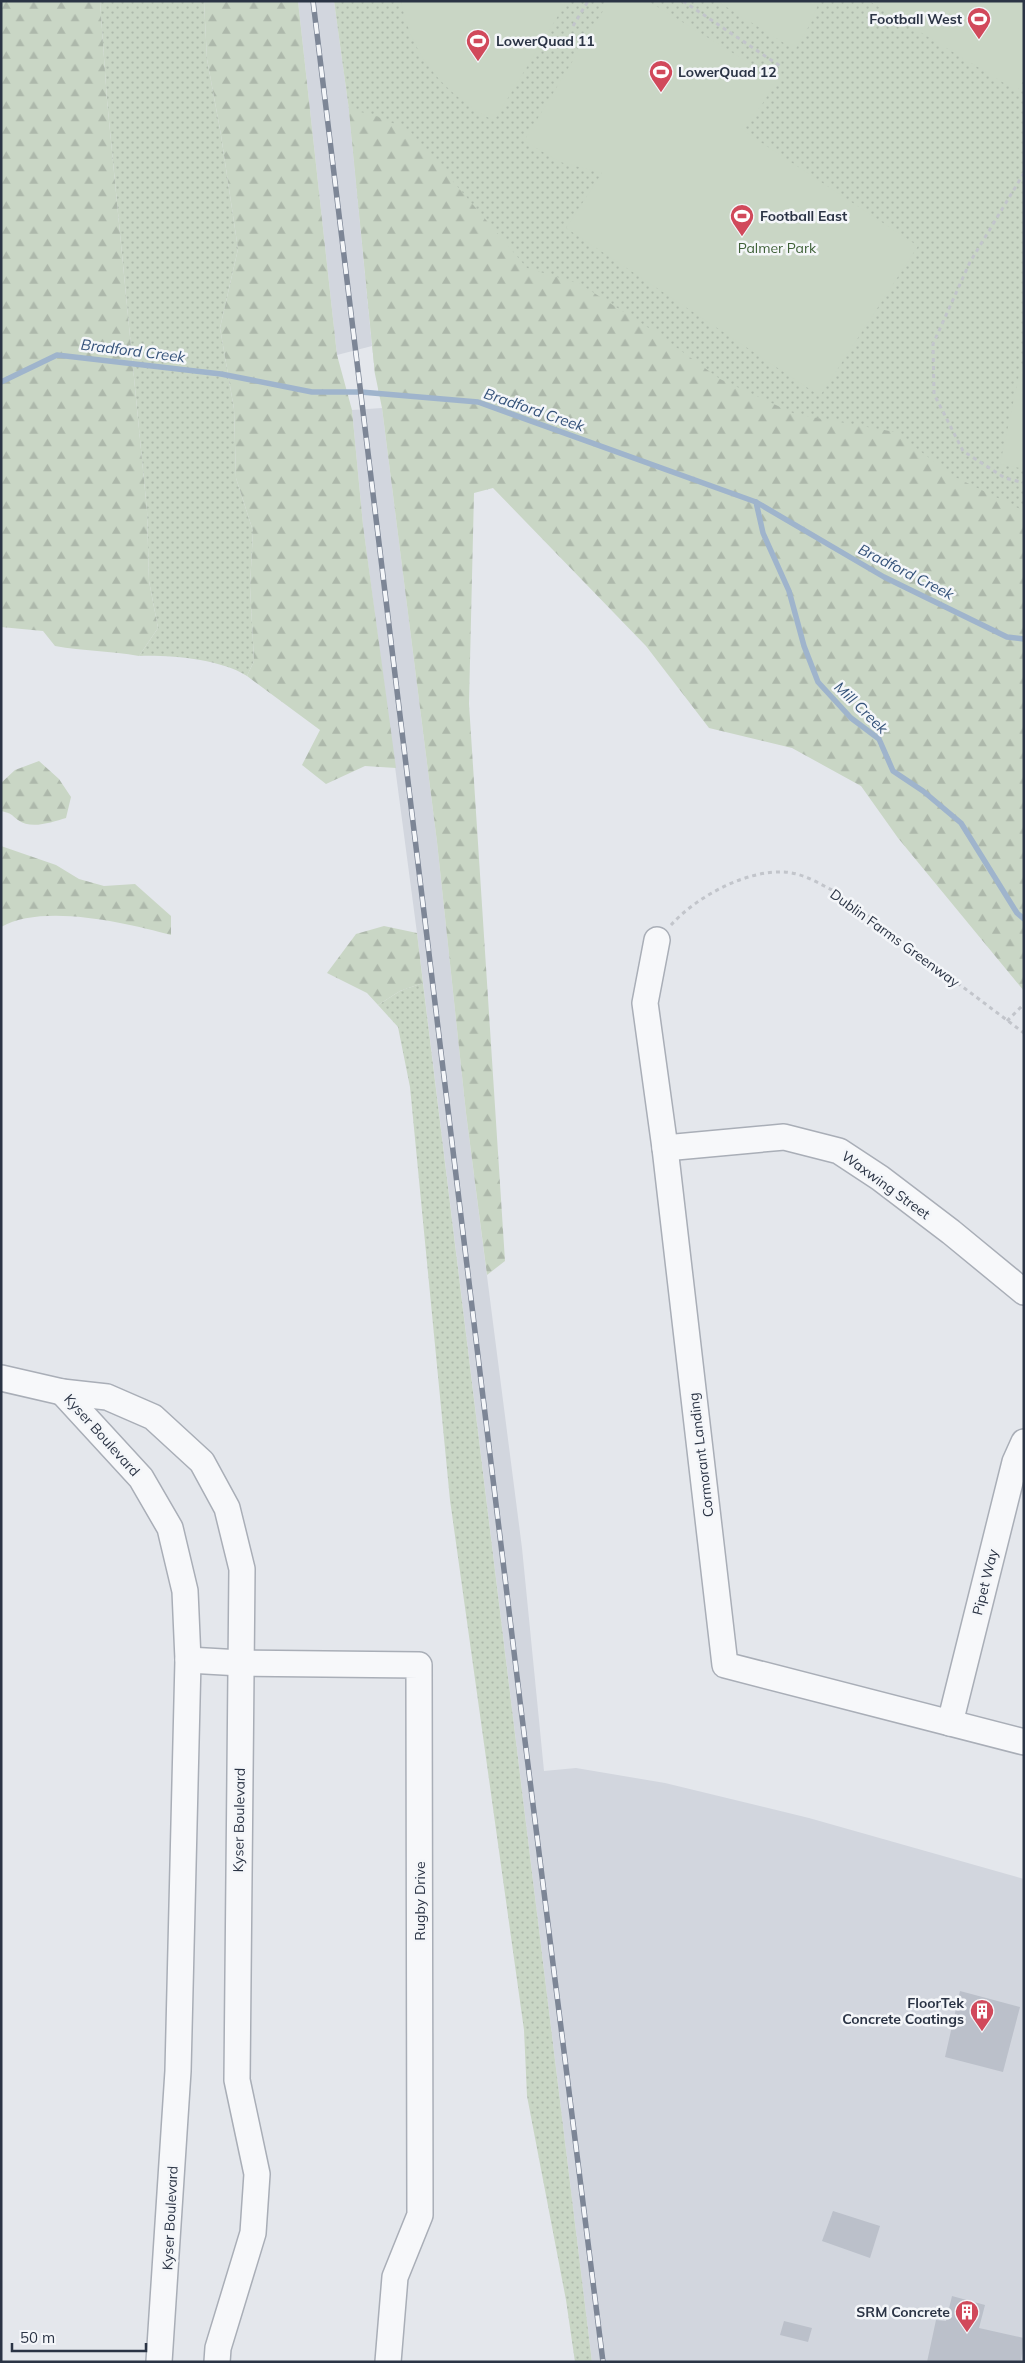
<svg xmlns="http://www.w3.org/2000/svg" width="1025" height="2363" font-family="Mulish,sans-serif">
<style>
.built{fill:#d2d6de}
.green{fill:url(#green-dots)}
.forest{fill:url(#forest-firs)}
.pitch{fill:#c9d6c5}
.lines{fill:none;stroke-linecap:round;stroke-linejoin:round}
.stream{stroke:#9fb4cc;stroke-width:5.5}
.building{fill:#bbc0ca}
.minor-casing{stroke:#a9aeb7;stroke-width:28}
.path{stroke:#c2c5cb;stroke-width:3;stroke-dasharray:4 4;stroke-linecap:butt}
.minor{stroke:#f7f8fa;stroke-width:25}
.rail-casing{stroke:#7d8696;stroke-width:5.5}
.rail{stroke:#f4f6f9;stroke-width:4;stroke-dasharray:11;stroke-linecap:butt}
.labels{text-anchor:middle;stroke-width:5;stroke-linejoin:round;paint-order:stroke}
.poi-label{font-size:14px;font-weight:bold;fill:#2b3445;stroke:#f4f6f9;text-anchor:end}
.park-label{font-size:14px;fill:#3f6138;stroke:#f4f6f9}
.street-label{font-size:14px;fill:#2b3445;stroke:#f4f6f9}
.water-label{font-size:15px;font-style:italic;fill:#34527a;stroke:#f4f6f9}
</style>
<defs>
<pattern id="green-dots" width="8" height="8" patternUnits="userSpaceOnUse" patternTransform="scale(1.25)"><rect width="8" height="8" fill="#c9d6c5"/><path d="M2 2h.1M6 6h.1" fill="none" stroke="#adb8ab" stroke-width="1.8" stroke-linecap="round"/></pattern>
<pattern id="forest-firs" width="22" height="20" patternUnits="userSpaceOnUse" patternTransform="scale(1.25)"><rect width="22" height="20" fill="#c9d6c5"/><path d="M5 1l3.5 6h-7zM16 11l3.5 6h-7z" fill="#adb8ab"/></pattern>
</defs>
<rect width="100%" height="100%" fill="#e4e7ec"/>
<g class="built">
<polygon points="298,1 334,1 349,110 372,346 337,355"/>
<polygon points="382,408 437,842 466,1113 522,1548 544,1771 576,1768 665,1783 809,1818 1024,1879 1024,2362 592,2362 417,933 363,525 352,410"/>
</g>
<g class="green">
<path d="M100,1H204L207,59L221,135L238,249L220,328L234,409L236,478L253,531L250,586L254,661L247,676C220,659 171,655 139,656L158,628L149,581L147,511L107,100Z"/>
<polygon points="334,1 1024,1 1024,639 375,374 349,110"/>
<polygon points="423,983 592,2362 575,2362 566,2300 527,2096 524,2030 450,1500 410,1087 398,1027 378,1005 400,991"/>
</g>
<g class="forest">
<path d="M1,1H100L107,100L147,511L149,581L158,628L139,656C111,651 83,651 55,646L43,631L1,627Z"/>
<polygon points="204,1 298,1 337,355 352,410 363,525 396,768 365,766 326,784 302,765 320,730 247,676 254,661 250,586 253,531 236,478 234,409 220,328 238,249 221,135 207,59"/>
<polygon points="349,110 371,114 409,130 527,268 580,284 655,332 720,379 795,414 895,432 953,476 1024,511 1024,991 898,838 861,786 792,748 709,728 646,646 493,488 474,493 469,704 505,1261 487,1275 466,1113 437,842 382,408 375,374"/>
<path d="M39,761L59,779L71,797L66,818C52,822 31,830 18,820C10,814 13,814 1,811V783L15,770Z"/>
<path d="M1,846L56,865L79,879L104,886L135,884L171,916V935C127,923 43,903 1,927Z"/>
<polygon points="384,926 417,933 423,983 400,991 378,1005 367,993 327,973 356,934"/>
</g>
<g class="pitch">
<path d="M401,1H567L494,121C445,94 412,58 401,1Z"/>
<polygon points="609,1 648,1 777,80 761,106 741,129 918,246 820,396 566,228 602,173 560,162 524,141"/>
<polygon points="717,1 819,1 812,21 795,50"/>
<polygon points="869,1 1024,1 1024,80 1017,91"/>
<polygon points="1021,366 1024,367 1024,469 1000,464"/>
</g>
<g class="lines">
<g class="stream">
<polyline points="1,382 57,355 221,374 312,392 361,392 478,402 756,502 884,577 1007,637 1024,639"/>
<polyline points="756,502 763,533 789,591 804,646 818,682 851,718 879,739 893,771 923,791 961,823 1017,913 1024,919"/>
</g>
</g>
<g class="building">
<polygon points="960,1991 1020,2007 1003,2072 945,2057"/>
<polygon points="833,2211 880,2226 870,2258 822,2241"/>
<polygon points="952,2296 985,2305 979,2328 1024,2338 1021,2362 927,2362 936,2320 946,2321"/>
<polygon points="784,2321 812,2328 808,2342 780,2335"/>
</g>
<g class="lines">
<g class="minor-casing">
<g id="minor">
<polyline points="657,940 645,1003 665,1148 725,1665 1024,1742"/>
<polyline points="665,1148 784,1137 839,1151 880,1178 951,1232 1024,1292"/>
<polyline points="1,1378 62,1392 107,1397 153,1417 202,1462 227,1508 242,1569 237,2080 257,2174 253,2233 218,2348 217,2362"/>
<polyline points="62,1392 141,1478 170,1528 185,1591 188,1660 178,2071 159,2362"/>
<polyline points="188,1660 241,1663 419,1665 420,2215 395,2277 388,2362"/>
<polyline points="950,1723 1015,1462 1024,1442"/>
</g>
</g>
<g class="path">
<polyline points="683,1 780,66"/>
<polyline points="573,26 588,1"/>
<polyline points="1024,173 970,262 933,344 934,394 963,451 1005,478 1024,483"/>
<path d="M671,925C696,897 746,870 784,872C804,873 821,885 838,893L1024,1033"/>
<polyline points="1007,1021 1024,1004"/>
</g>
<use href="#minor" class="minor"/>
<g class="rail-casing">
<polyline id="rail" points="313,1 520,1701 603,2362"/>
</g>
<use href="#rail" class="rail"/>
</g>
<defs>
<g id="stadium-pin" transform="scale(1.25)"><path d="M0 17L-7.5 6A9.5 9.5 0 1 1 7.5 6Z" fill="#d1495b" stroke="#f4f6f9"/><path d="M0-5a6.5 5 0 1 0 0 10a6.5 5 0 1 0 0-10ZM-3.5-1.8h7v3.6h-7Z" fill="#fff"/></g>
<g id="building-pin" transform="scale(1.25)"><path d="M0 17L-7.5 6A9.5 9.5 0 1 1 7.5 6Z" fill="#d1495b" stroke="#f4f6f9"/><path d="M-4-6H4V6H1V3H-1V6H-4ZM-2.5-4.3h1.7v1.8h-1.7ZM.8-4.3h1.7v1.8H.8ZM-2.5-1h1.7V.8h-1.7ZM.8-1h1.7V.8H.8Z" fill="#fff"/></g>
</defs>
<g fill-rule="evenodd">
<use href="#stadium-pin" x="979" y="19"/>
<use href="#stadium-pin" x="478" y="41"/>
<use href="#stadium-pin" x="661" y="72"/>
<use href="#stadium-pin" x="742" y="216"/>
<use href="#building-pin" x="982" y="2011"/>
<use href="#building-pin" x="967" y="2312"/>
</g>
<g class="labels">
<g class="poi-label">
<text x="962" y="24">Football West</text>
<text x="496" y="46" text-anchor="start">LowerQuad 11</text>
<text x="678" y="77" text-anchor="start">LowerQuad 12</text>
<text x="760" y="221" text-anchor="start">Football East</text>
<text x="964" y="2008">FloorTek<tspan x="964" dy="16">Concrete Coatings</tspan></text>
<text x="950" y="2317">SRM Concrete</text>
</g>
<g class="park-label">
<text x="777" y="253">Palmer Park</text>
</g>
<g class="street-label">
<text transform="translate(895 938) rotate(36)" y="5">Dublin Farms Greenway</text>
<text transform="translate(886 1185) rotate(36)" y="5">Waxwing Street</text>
<text transform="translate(102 1435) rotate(48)" y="5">Kyser Boulevard</text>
<text transform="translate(701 1455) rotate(-97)" y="5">Cormorant Landing</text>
<text transform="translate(985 1582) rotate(-76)" y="5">Pipet Way</text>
<text transform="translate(239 1820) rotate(-89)" y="5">Kyser Boulevard</text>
<text transform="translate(420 1901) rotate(-90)" y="5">Rugby Drive</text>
<text transform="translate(170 2218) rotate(-87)" y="5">Kyser Boulevard</text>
</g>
<g class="water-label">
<text transform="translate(133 351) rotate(7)" y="5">Bradford Creek</text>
<text transform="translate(534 410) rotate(19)" y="5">Bradford Creek</text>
<text transform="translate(906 572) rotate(27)" y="5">Bradford Creek</text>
<text transform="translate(861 708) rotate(44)" y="5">Mill Creek</text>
</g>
</g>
<rect width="1025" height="2363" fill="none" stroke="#2b3445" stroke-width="5"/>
<path d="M12 2343v8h134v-8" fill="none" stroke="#2b3445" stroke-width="2.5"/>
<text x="20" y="2343" font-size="15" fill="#2b3445" stroke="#f4f6f9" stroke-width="4" paint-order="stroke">50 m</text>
</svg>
